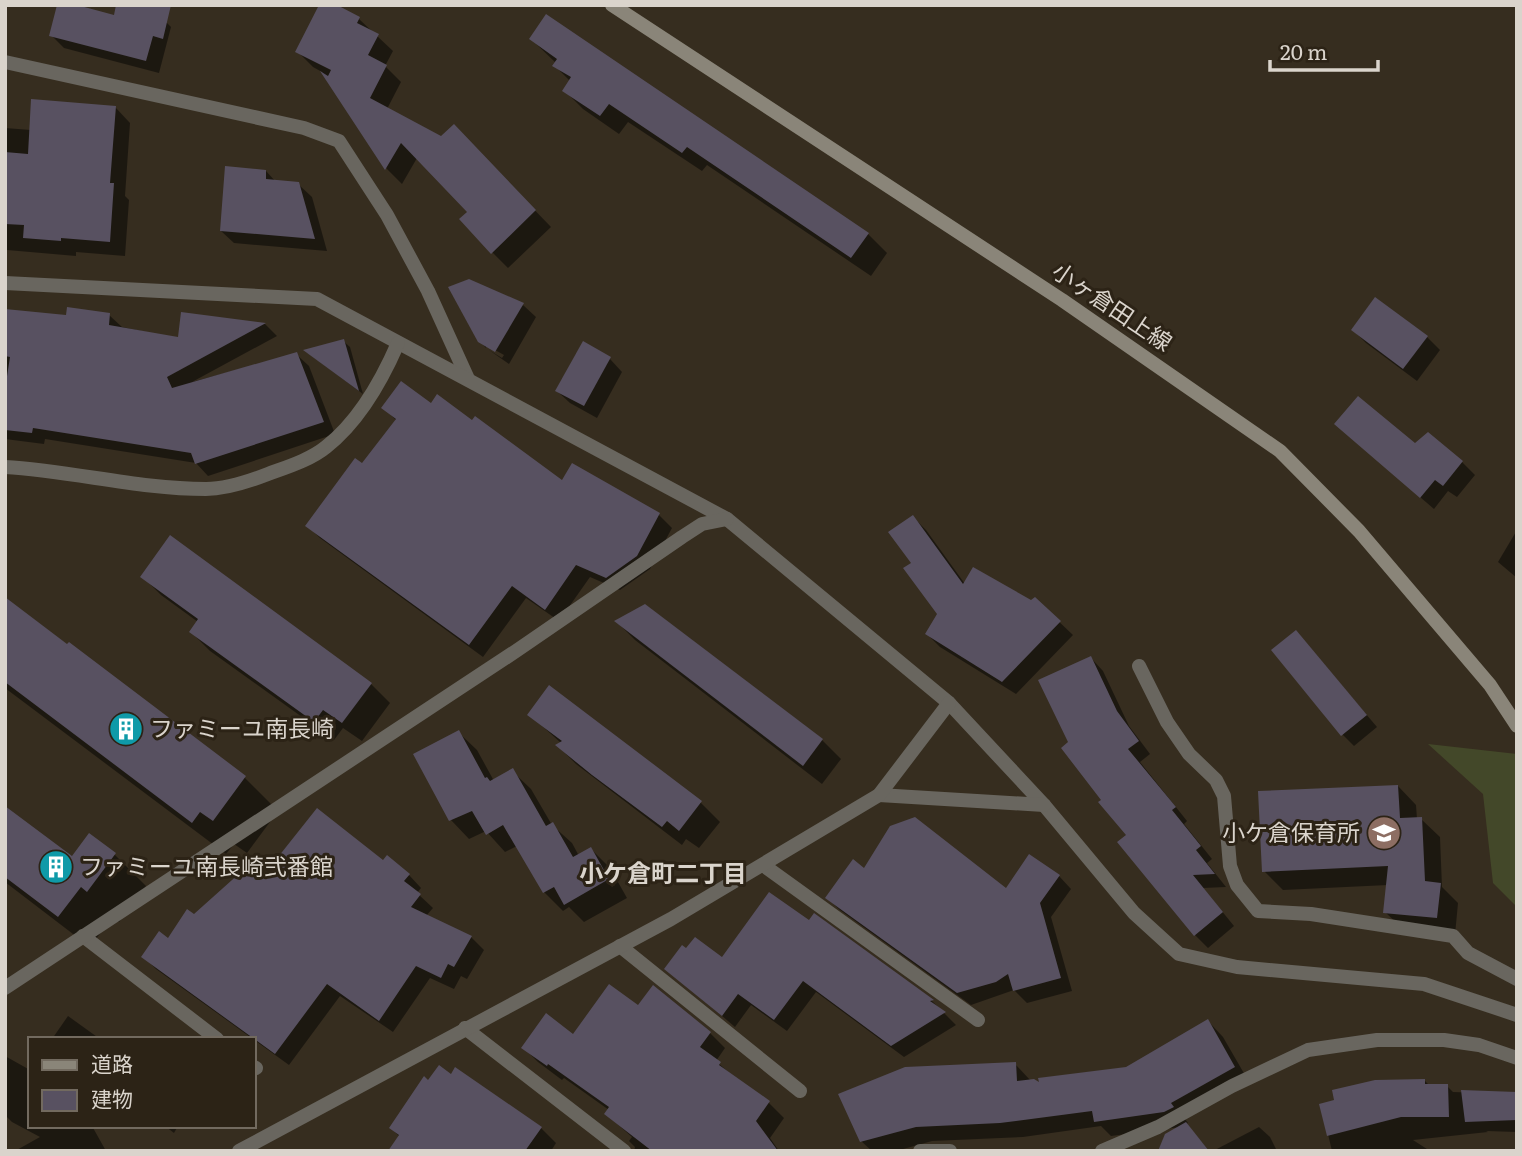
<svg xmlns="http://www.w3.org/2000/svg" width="1522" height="1156" font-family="Literata,'Noto Sans JP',serif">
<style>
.green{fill:#434829}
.shadow{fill:#0007;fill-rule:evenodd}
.building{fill:#585161}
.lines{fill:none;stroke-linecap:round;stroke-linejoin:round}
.street{stroke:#69665f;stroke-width:14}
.secondary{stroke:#8a8579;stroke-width:14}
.labels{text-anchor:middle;stroke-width:6;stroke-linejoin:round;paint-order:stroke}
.street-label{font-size:23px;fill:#dad4cc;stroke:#2c2316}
.poi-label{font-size:23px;fill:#dad4cc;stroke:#2c2316;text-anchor:start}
.neighbourhood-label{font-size:24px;font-weight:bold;fill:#dad4cc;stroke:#2c2316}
</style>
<rect width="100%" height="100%" fill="#362d1f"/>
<polygon class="green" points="1428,744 1517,754 1517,907 1493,883 1483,794"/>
<g class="shadow">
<polygon points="158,14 171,27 159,73 64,48 51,35 115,17"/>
<polygon points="359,19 393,51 385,66 401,82 387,109 441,138 469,142 551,227 508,268 492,252 469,212 417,158 402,184 387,169 322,72 313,67 297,51"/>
<polygon points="531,39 868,234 887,253 871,276 707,165 702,171 628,122 619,134 583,109 564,90 570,81 554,65 556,63"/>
<polygon points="115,107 130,123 125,196 129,200 125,256 76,252 76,256 7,250 5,252 5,128 31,130"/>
<polygon points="266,171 276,182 298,184 312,197 327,251 234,243 221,231"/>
<polygon points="523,305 536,317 509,364 489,350 502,358 504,355 486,345 486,348 480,341"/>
<polygon points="5,311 67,317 109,315 122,327 179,339 182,314 265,324 277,336 192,382 296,354 309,366 335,434 208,476 196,463 45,439 44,444 5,439"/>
<polygon points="1353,330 1427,337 1440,350 1417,381 1366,343"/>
<polygon points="343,341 350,347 363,394 312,356"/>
<polygon points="610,359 622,372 597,418 570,403 557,391"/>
<polygon points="431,406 563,483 659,515 672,528 650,569 620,590 590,577 559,621 526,598 483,657 320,538 307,525 362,466 397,421 384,408"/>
<polygon points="1349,436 1415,446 1462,462 1475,475 1457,497 1448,491 1434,509"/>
<polygon points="913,517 926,530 965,584 1032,602 1035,599 1073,635 1016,694 940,647 927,634 939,614 913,563"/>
<polygon points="1517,530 1517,578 1498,562"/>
<polygon points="171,538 371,684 390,703 362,741 343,728 334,740 210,651 191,632 198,622 161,595 142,576"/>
<polygon points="5,598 245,778 278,811 247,853 234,844 226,854 5,688"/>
<polygon points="645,606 822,740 841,759 822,784 635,640 617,622"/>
<polygon points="1296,632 1377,727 1354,746 1343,735"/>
<polygon points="1091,658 1103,671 1129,726 1150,754 1140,762 1187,821 1184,824 1212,859 1207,863 1226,887 1203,888 1234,926 1208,948 1195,935 1103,800 1070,743"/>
<polygon points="550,688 701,803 720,822 699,848 686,839 682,845 576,764 557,745 561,743 530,715"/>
<path d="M458,732L477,750L494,781L512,771L531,789L552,825L572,843L579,856L591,849L610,868L627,898L584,922L569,907L563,911L544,892L517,846L505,852L486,831L469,839L451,820L415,755ZM602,869H606L615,885L612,887Z"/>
<polygon points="1398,786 1416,805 1417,819 1421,819 1440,837 1442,887 1458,903 1455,935 1404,930 1385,912 1388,885 1283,890 1264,871"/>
<polygon points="5,808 72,859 115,855 146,886 119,922 113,916 90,947 5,882"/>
<polygon points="383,863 409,875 421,888 417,893 433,908 426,916 471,937 484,950 467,979 461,976 454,989 430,978 393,1032 340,996 289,1065 156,969 143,956 168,940 194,916 264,878"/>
<polygon points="865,870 1007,890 1059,876 1071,889 1051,917 1072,991 1027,1003 1014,990 971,1005 840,910 827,898"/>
<polygon points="814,916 932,1001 956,1025 904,1057 816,992 787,1031 751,1005 735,1027 667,969 722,959 809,923"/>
<polygon points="638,1008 710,1033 725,1048 716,1061 736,1079 769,1103 784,1118 770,1138 779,1151 634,1151 635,1147 629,1141 632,1137 606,1114 609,1110 564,1078 562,1080 538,1062 523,1047 574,1036"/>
<polygon points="68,1016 100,1039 52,1039"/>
<polygon points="1208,1021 1223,1037 1249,1082 1185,1119 1188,1123 1186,1124 1209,1151 1160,1151 1181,1127 1111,1136 1101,1126 1023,1137 932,1141 896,1151 872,1151 861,1141 1015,1064 1031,1081 1042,1087 1126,1068"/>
<polygon points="5,1056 30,1070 30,1126 92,1126 106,1151 15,1151 40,1137 12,1122 5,1115"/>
<polygon points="1425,1081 1430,1086 1447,1086 1453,1092 1517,1094 1517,1132 1486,1131 1488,1132 1413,1140 1430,1151 1332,1151 1321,1105"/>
<polygon points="165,1126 178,1126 174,1133"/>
<polygon points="1259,1127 1270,1137 1277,1151 1213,1151"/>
<polygon points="391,1128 541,1128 556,1143 551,1151 390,1151 400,1137"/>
</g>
<g class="building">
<polygon points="57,5 77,5 114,15 116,5 171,5 163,39 153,36 146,61 49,36"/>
<polygon points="319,5 337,5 360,17 357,23 379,34 368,55 387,65 370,98 441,136 454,124 536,210 491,254 459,219 467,212 401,143 385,170 320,71 328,76 331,70 295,52"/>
<polygon points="546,14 869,233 851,258 687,147 682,153 609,104 600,116 562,91 571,77 552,66 557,59 529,39"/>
<polygon points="31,99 116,106 110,183 114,183 110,242 61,238 61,241 23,238 24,225 5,224 5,152 28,154"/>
<polygon points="225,166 266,170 266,179 299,182 315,239 220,231"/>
<polygon points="469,279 524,303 495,352 478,342 448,287"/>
<polygon points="1375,297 1428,336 1403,369 1351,330"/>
<polygon points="67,307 110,313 109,325 178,337 181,312 266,323 167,377 172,388 297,352 324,422 195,464 191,453 33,428 32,433 5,430 5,389 10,357 5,356 5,309 66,315"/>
<polygon points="344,339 359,391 303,350"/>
<polygon points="583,341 611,357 584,406 555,391"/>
<polygon points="401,381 431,403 437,394 472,420 475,416 562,480 572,463 660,513 637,556 606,578 576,565 545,610 512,586 469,645 305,526 355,458 362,463 396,419 381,408"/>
<polygon points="1358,396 1415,443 1428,432 1463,461 1443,486 1435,480 1420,498 1334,424"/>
<polygon points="913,515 963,584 973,567 1031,600 1035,597 1061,621 1002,682 925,634 937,614 903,568 911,563 888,532"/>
<polygon points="170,535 372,683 342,723 323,710 314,722 189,632 198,619 140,577"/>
<polygon points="5,597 67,644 69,642 246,776 213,821 200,812 192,823 5,682"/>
<polygon points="645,604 823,739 803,766 614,621"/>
<polygon points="1296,630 1367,715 1341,736 1271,650"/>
<polygon points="1091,656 1117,711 1139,741 1128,749 1176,807 1172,810 1201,846 1196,850 1215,874 1193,875 1223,912 1194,936 1117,842 1126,835 1098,802 1101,800 1061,748 1068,742 1038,680"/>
<polygon points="549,685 702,801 679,831 667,821 662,827 592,775 555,745 562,741 527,715"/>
<polygon points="459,730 485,778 487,777 490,781 513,768 546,826 553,822 573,857 591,847 609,879 564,905 554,887 543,893 503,825 486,835 472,811 449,821 413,754"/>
<polygon points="1398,785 1400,818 1422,817 1425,881 1441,883 1437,918 1383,913 1388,866 1262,872 1258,791"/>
<polygon points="5,806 72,856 89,833 116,853 87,892 81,887 58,917 5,877"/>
<polygon points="317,808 383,860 387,855 410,874 404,881 421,894 411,907 472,936 454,967 448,964 441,978 416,966 379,1021 327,984 275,1054 141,957 159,931 168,938 187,909 194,914 251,863 263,876"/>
<polygon points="915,817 1006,888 1029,854 1060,875 1040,903 1061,978 1013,991 1008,974 996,982 957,993 825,898 853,859 864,868 890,826"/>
<polygon points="769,892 809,920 814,913 934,1000 930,1001 946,1012 891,1046 803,981 774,1020 738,994 722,1016 664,969 682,945 686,948 695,937 722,957"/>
<polygon points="609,984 638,1005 653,985 711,1032 700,1047 721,1062 719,1065 770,1101 756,1121 778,1151 652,1151 604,1114 609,1107 548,1064 547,1066 521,1048 546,1013 573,1034"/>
<polygon points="1208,1019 1235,1067 1171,1103 1174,1107 1164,1112 1094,1122 1092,1111 1000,1123 916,1127 860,1142 838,1094 905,1067 1016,1062 1017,1081 1034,1079 1039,1082 1038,1078 1126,1067"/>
<polygon points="439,1065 451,1074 455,1067 542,1127 525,1151 388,1151 399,1135 389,1128 424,1076 428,1080"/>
<polygon points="1425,1079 1425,1084 1448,1084 1449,1117 1401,1117 1327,1136 1319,1104 1334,1100 1332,1090 1375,1080"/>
<polygon points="1461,1090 1517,1092 1517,1120 1465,1122"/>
<polygon points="1186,1122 1209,1151 1158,1151 1165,1134"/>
</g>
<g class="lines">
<g class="street">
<polyline points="5,62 304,128 339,141 387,215 428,291 468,379"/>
<polyline points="5,283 317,299 727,519 949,703 1044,805 1134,913 1179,954 1237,967 1424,984 1517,1015"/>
<path d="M5,467C73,471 139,489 206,489C226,489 250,481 268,474C287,467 310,460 326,447C358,422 382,380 398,343"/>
<polyline points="1139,666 1167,722 1189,754 1216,780 1224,796 1230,866 1237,885 1258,911 1311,914 1453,936 1468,953 1517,979"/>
<polyline points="879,795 1044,805"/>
<polyline points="763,865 978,1020"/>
<polyline points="83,936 217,1039"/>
<polyline points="620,946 800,1091"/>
<polyline points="5,988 516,651 682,537 702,524 727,519"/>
<polyline points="465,1028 624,1151"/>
<polyline points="254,1067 256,1068"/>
<polyline points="239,1151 671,919 879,795 949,703"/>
<polyline points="920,1151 950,1151"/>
<polyline points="1102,1151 1158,1127 1232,1086 1308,1050 1377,1040 1444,1040 1479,1045 1517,1058"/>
</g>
<polyline class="secondary" points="612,5 1062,300 1280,451 1359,531 1490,685 1517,726"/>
</g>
<defs>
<g id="building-disc" transform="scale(1.75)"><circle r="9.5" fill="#0f9aa8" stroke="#2c2316"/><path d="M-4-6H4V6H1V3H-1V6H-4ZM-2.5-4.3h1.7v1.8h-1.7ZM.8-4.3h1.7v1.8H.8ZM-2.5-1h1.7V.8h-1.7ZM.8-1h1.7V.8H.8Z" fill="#fff"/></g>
<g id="school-disc" transform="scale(1.75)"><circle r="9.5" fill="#8d6e63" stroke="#2c2316"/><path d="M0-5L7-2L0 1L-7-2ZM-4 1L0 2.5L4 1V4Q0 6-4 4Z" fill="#fff"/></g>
</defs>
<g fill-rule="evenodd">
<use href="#building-disc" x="126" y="729"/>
<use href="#school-disc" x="1384" y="833"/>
<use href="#building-disc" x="56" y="867"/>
</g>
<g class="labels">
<g class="street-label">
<text transform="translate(1112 307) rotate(34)" y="8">小ヶ倉田上線</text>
</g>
<g class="poi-label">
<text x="150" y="737">ファミーユ南長崎</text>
<text x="1360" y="841" text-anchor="end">小ケ倉保育所</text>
<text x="80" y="875">ファミーユ南長崎弐番館</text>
</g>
<g class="neighbourhood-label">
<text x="663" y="882">小ケ倉町二丁目</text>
</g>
</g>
<rect width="1522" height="1156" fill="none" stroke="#dad4cc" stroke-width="14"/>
<rect x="28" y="1037" width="228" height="91" fill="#2c2316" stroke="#726a5f" stroke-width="2"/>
<rect x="42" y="1060" width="35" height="10" fill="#8a8579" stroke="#726a5f" stroke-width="2"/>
<text x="91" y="1072" font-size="21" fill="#dad4cc">道路</text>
<rect x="42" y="1090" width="35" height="21" fill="#585161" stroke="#726a5f" stroke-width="2"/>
<text x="91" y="1107" font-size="21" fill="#dad4cc">建物</text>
<path d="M1270 60v10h108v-10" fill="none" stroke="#dad4cc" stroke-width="3.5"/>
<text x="1280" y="60" font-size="21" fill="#dad4cc" stroke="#2c2316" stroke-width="5" paint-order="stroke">20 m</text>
</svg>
